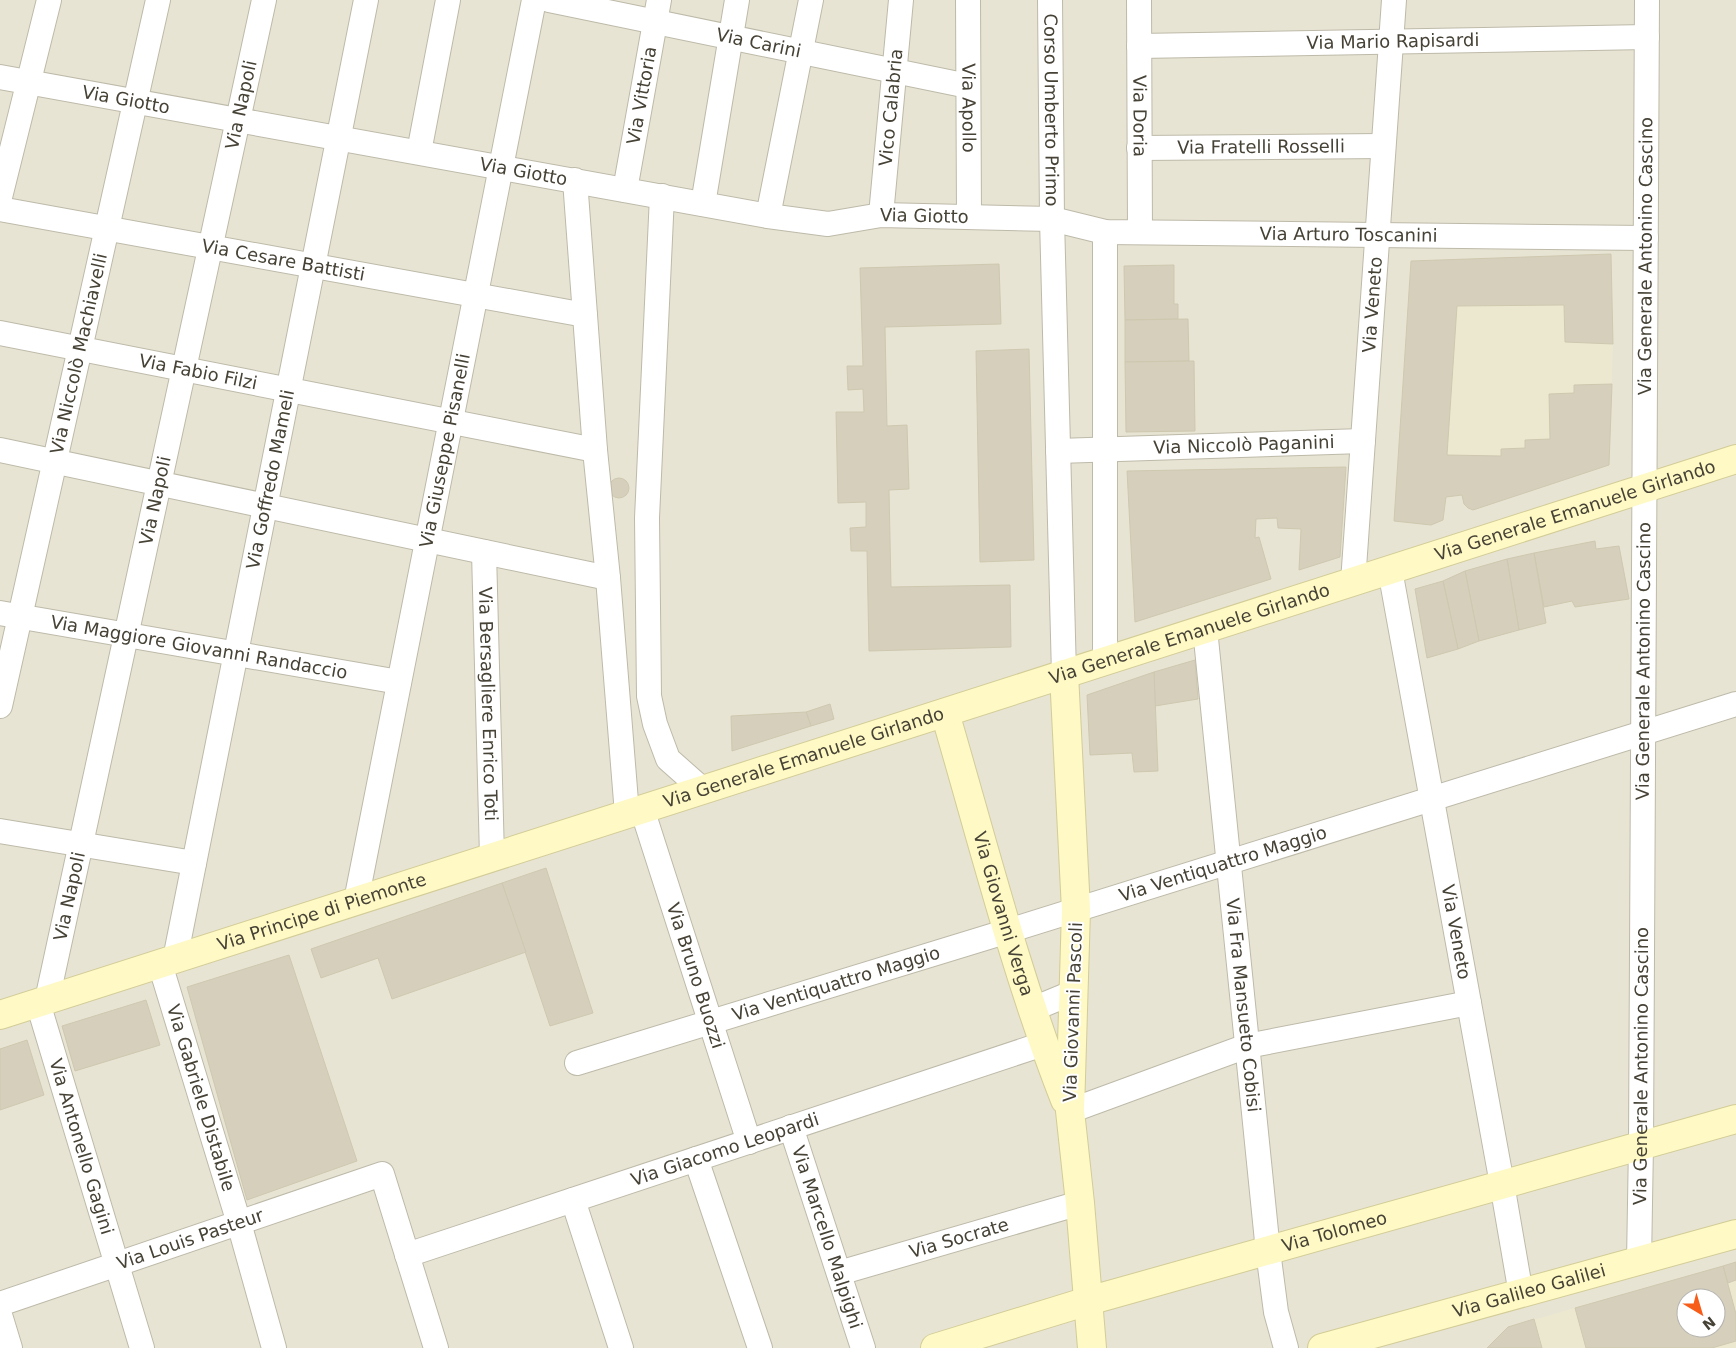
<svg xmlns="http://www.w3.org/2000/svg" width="1736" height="1348" font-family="'DejaVu Sans',sans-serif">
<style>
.residential{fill:#e7e4d4;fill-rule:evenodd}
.education{fill:#ece8d0;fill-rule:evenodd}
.building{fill:#d5cfbc;stroke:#cfc8af;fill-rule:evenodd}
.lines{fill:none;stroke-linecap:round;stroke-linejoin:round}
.street-casing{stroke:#bebaa9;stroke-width:26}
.secondary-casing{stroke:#d3cc97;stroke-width:30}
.street{stroke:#fff;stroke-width:24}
.secondary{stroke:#fef9c5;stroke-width:28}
.labels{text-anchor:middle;stroke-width:4;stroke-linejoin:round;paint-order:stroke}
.street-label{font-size:18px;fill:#464236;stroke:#fff}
</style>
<rect width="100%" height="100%" fill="#f3f1e6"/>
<path class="residential" d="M0,0H1736V1348H0ZM1686,1298H1716V1328H1686Z"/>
<g class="education">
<polygon points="1611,254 1613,344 1609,465 1473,510 1468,508 1464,504 1462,495 1446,497 1443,520 1431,525 1394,521 1411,261"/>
<path d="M1736,1262V1348H1487L1508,1327ZM1686,1298H1716V1328H1686Z"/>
</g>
<g class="building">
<polygon points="1611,254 1613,344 1565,342 1564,305 1457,306 1447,455 1501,456 1501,449 1525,448 1525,440 1550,439 1549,394 1574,393 1574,385 1612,384 1609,465 1473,510 1468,508 1464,504 1462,495 1446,497 1443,520 1431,525 1394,521 1411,261"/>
<polygon points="999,264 1001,324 885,327 887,426 907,425 909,489 889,490 891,587 1010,585 1011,647 869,651 867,551 851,551 850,528 866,527 866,502 838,503 836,412 864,412 863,389 848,390 847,366 863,366 860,268"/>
<polygon points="1174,265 1174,304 1178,304 1178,319 1125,320 1124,266"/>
<polygon points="1188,319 1189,361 1125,362 1125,320"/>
<polygon points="1029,349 1034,560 980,562 976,351"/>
<polygon points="1194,361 1195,431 1126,432 1125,362"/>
<polygon points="1346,467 1340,557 1299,570 1301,529 1278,528 1277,518 1256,519 1255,538 1259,537 1271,579 1135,622 1127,471"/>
<circle cx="619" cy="488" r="10"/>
<polygon points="1595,541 1596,549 1619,546 1629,599 1575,607 1572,601 1544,607 1534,553"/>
<polygon points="1534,553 1546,623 1519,630 1507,559"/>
<polygon points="1507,559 1519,630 1479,641 1465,571"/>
<polygon points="1465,571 1479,641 1458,649 1443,581"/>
<polygon points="1443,581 1458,649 1427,658 1415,589"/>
<polygon points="1195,660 1198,699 1155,706 1154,672"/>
<polygon points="1154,672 1158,771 1134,772 1132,753 1090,755 1087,695"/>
<polygon points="830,704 834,719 811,726 806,712"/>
<polygon points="806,712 811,726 732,751 731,716"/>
<polygon points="546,868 593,1013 550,1026 502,883"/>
<polygon points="502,883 526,952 392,999 378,958 321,978 311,949"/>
<polygon points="289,955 357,1161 247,1200 187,987"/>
<polygon points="146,1000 160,1045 75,1071 62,1026"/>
<polygon points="27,1040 44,1095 0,1110 0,1049"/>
<polygon points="1736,1262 1736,1280 1728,1283 1723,1266"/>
<path d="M1723,1266L1736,1314V1341L1712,1348H1586L1575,1308ZM1686,1298H1716V1328H1686Z"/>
<polygon points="1534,1319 1542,1348 1487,1348 1508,1327"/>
</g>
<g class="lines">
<g class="street-casing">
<g id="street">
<path id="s1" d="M549,0L968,86"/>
<path id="s2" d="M968,0L969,216"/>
<path id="s3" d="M1050,0L1052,219L1064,674"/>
<path id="s4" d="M1139,0L1140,232"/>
<path id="s5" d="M1139,46L1647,37"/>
<path id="s6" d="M0,77L768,216L828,224L881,215L1052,219L1105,232L1646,238"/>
<path id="s7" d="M1139,148L1383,146"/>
<polyline points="419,152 448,0"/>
<polyline points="575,180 595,450 608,578 627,814"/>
<path id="s8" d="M625,190L659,0"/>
<polyline points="662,196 647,518 649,696 655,724 668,759 703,790"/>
<polyline points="0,197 49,0"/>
<polyline points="703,204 737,0"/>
<path id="s9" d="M0,209L585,315"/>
<path id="s10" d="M881,215L901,0"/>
<polyline points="768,216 811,0"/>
<polyline points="1105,232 1105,661"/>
<path id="s11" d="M0,333L595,450"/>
<polyline points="0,450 608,578"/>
<path id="s12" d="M1058,451L1363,441"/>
<path id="s13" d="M484,552L492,857"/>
<path id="s14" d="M1390,570L1502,1184L1521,1294"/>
<path id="s15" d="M1353,582L1394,0"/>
<path id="s16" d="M0,613L399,682"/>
<path id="s17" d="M1205,629L1268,1251L1276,1312L1286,1348"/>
<path id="s18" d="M0,706L158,0"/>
<path id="s19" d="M642,809L749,1142"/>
<polyline points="0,831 194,863"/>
<path id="s20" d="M356,901L534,0"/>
<path id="s21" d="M175,959L366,0"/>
<path id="s22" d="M160,964L239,1223L274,1348"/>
<path id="s23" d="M47,1000L264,0"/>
<path id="s24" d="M38,1003L142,1348"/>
<polyline points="1033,1009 1074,992"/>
<path id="s25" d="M577,1063L1008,931L1736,704"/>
<polyline points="1070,1111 1247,1046 1469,1003"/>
<path id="s26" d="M791,1127L863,1348"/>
<polyline points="696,1159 760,1348"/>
<polyline points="573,1200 621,1348"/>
<path id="s27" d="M407,1255L1043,1044"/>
<path id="s28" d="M1639,1262L1641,1144L1647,0"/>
<path id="s29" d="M839,1273L1080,1203"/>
<path id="s30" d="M0,1304L382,1174L436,1348"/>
<polyline points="0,1315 10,1348"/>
</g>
</g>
<g class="secondary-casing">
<g id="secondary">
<polyline points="1064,674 1076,910 1070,1111 1080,1203 1092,1348"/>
<path id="s31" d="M945,713C983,843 1016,975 1065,1100"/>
<path id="s32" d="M0,1015L1736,459"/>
<path id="s33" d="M935,1348L1088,1301L1736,1119"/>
<path id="s34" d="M1322,1348L1736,1234"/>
</g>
</g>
<use href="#street" class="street"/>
<use href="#secondary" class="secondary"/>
</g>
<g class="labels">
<g class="street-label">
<text dy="6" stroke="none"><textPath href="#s5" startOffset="254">Via Mario Rapisardi</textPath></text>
<text dy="6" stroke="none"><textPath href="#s1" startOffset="214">Via Carini</textPath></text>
<text dy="6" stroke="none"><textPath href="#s8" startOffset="96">Via Vittoria</textPath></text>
<text dy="6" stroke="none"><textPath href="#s6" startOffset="128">Via Giotto</textPath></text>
<text dy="6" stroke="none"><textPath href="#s23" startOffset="916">Via Napoli</textPath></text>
<text dy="6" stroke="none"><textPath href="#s10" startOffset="108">Vico Calabria</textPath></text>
<text dy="6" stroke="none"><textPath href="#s2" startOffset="108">Via Apollo</textPath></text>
<text dy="6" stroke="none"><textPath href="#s3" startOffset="110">Corso Umberto Primo</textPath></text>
<text dy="6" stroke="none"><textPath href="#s4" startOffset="116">Via Doria</textPath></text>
<text dy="6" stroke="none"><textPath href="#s7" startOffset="122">Via Fratelli Rosselli</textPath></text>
<text dy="6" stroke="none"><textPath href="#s6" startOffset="532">Via Giotto</textPath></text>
<text dy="6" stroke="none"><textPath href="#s6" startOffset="938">Via Giotto</textPath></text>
<text dy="6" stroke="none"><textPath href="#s6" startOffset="1364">Via Arturo Toscanini</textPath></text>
<text dy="6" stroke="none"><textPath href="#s28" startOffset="1006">Via Generale Antonino Cascino</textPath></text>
<text dy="6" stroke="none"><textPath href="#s9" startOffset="288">Via Cesare Battisti</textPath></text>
<text dy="6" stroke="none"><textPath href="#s15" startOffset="278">Via Veneto</textPath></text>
<text dy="6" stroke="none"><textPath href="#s18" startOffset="361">Via Niccolò Machiavelli</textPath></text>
<text dy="6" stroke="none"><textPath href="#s11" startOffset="202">Via Fabio Filzi</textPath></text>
<text dy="6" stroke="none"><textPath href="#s12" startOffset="186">Via Niccolò Paganini</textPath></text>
<text dy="6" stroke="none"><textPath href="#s20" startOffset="459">Via Giuseppe Pisanelli</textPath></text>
<text dy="6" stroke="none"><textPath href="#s21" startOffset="489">Via Goffredo Mameli</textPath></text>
<text dy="6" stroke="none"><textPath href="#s23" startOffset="511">Via Napoli</textPath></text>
<text dy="6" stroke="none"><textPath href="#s32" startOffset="1654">Via Generale Emanuele Girlando</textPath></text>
<text dy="6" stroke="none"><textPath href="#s32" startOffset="1249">Via Generale Emanuele Girlando</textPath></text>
<text dy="6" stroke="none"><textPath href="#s16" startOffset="202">Via Maggiore Giovanni Randaccio</textPath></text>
<text dy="6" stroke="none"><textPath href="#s28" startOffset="601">Via Generale Antonino Cascino</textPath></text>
<text dy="6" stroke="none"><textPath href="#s13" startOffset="152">Via Bersagliere Enrico Toti</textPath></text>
<text dy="6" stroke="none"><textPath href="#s32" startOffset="844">Via Generale Emanuele Girlando</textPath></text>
<text dy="6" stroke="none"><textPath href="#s25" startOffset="676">Via Ventiquattro Maggio</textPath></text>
<text dy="6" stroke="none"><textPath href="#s23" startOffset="106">Via Napoli</textPath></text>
<text dy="6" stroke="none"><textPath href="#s32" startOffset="338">Via Principe di Piemonte</textPath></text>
<text dy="6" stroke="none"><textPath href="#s31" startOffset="209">Via Giovanni Verga</textPath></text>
<text dy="6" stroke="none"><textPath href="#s14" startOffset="368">Via Veneto</textPath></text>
<text dy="6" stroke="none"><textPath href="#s19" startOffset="175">Via Bruno Buozzi</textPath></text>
<text dy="6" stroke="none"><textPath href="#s25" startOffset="271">Via Ventiquattro Maggio</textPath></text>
<text dy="6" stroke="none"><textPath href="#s17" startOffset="378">Via Fra Mansueto Cobisi</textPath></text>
<text transform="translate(1073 1012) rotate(-88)" y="6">Via Giovanni Pascoli</text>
<text dy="6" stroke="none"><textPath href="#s28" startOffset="196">Via Generale Antonino Cascino</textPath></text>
<text dy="6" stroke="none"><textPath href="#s22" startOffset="140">Via Gabriele Distabile</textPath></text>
<text dy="6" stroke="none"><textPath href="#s24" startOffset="150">Via Antonello Gagini</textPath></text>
<text dy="6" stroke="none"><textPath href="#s27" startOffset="335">Via Giacomo Leopardi</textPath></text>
<text dy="6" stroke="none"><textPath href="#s33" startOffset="416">Via Tolomeo</textPath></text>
<text dy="6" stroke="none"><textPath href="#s26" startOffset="116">Via Marcello Malpighi</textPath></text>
<text dy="6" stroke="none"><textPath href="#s29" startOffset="125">Via Socrate</textPath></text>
<text dy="6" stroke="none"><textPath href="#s30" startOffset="201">Via Louis Pasteur</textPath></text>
<text dy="6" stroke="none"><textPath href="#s34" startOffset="215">Via Galileo Galilei</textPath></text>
</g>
</g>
<g transform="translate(1701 1313) rotate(142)"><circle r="24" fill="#ffffff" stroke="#b5b3af"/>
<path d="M0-4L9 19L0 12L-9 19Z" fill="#f85c19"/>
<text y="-8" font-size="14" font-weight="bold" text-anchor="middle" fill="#464236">N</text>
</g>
</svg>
